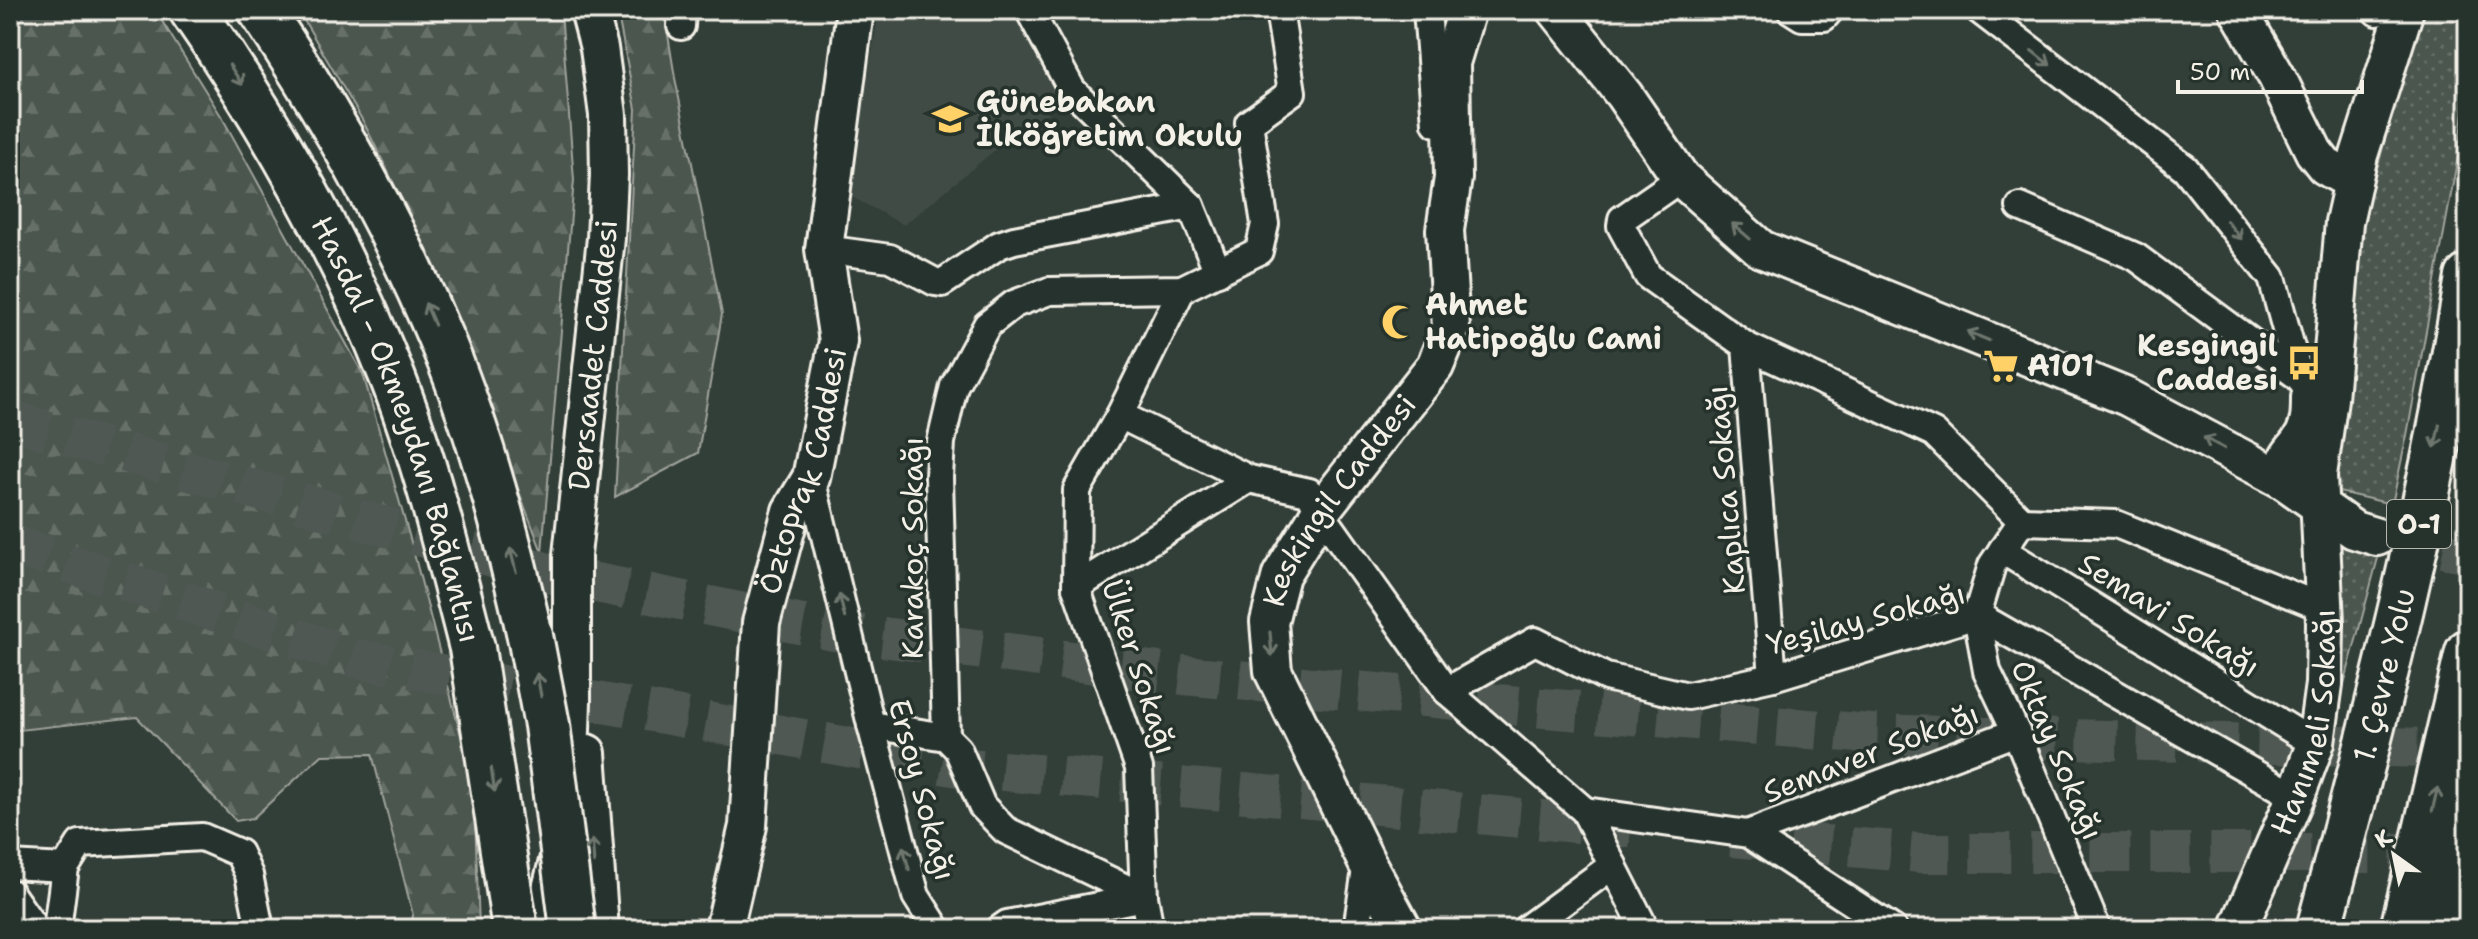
<svg xmlns="http://www.w3.org/2000/svg" width="2478" height="939" font-family="'Shantell Sans',sans-serif">
<style>
.built{fill:#404b44}
.grass{fill:url(#grass-dots);stroke:#a0a49c;stroke-width:2}
.forest{fill:url(#forest-firs);stroke:#a0a49c;stroke-width:2}
.lines{fill:none;stroke-linecap:round;stroke-linejoin:round}
.secondary-tunnel{stroke:#4f5952;stroke-width:36;stroke-dasharray:36 18;stroke-linecap:butt}
.primary-tunnel{stroke:#4f5952;stroke-width:40;stroke-dasharray:40 20;stroke-linecap:butt}
.street-casing{stroke:#f4f1e8;stroke-width:32}
.secondary-casing{stroke:#f4f1e8;stroke-width:42}
.highway-casing{stroke:#f4f1e8;stroke-width:50}
.street{stroke:#26332d;stroke-width:26}
.secondary{stroke:#26332d;stroke-width:36}
.highway{stroke:#26332d;stroke-width:44}
.highway-bridge-casing{stroke:#f4f1e8;stroke-width:50;stroke-linecap:butt}
.highway-bridge{stroke:#26332d;stroke-width:44}
.oneway{stroke:#6e766e}
.labels{text-anchor:middle;stroke-width:7;stroke-linejoin:round;paint-order:stroke}
.shield{fill:#26332d;stroke:#b6b8b0;stroke-width:2}
.shield-label{font-size:28px;font-weight:bold;fill:#f4f1e8}
.poi-label{font-size:30px;font-weight:bold;fill:#f4f1e8;stroke:#26332d;text-anchor:start}
.street-label{font-size:30px;fill:#f4f1e8;stroke:#26332d}
</style>
<defs>
<pattern id="grass-dots" width="8" height="8" patternUnits="userSpaceOnUse" patternTransform="scale(2)"><rect width="8" height="8" fill="#4c564f"/><path d="M2 2h.1M6 6h.1" fill="none" stroke="#666f68" stroke-width="1.8" stroke-linecap="round"/></pattern>
<pattern id="forest-firs" width="22" height="20" patternUnits="userSpaceOnUse" patternTransform="scale(2)"><rect width="22" height="20" fill="#4c564f"/><path d="M5 1l3.5 6h-7zM16 11l3.5 6h-7z" fill="#666f68"/></pattern>
</defs>
<rect width="100%" height="100%" fill="#323e38"/>
<filter id="ink" filterUnits="userSpaceOnUse"><feTurbulence type="fractalNoise" baseFrequency=".0125" numOctaves="2"/><feDisplacementMap in="SourceGraphic" scale="16" xChannelSelector="R" yChannelSelector="G"/><feConvolveMatrix kernelMatrix="1 2 1 2 8 2 1 2 1" color-interpolation-filters="sRGB"/></filter>
<g filter="url(#ink)">
<polygon class="built" points="882,10 1012,10 1041,66 1071,97 1007,140 904,225 848,195 878,18"/>
<g class="grass">
<polygon points="2422,10 2468,10 2468,80 2460,145 2407,435 2392,504 2334,491 2350,306 2366,207"/>
<polygon points="2336,543 2378,558 2321,770"/>
</g>
<g class="forest">
<polygon points="10,10 155,10 223,119 363,374 411,542 474,786 479,929 411,929 413,915 372,754 322,755 253,818 236,821 137,717 10,731"/>
<polygon points="298,10 561,11 574,180 542,552 428,253 364,123"/>
<polygon points="617,10 664,10 675,78 722,314 698,453 615,497 636,109"/>
</g>
<g class="lines">
<polyline class="secondary-tunnel" points="2390,540 2468,555"/>
<g class="primary-tunnel">
<polyline points="10,420 552,574 833,631 1183,675 1531,707 1872,734 2468,749"/>
<polyline points="10,544 363,660 959,767 1631,828"/>
<polyline points="1731,837 1920,853 2454,853"/>
</g>
<g class="street-casing">
<g id="street">
<polyline points="1029,10 1072,90 1191,206 1218,272"/>
<polyline points="1427,10 1436,123"/>
<polyline points="1791,10 1802,17 1824,17 1830,10"/>
<polyline points="1979,10 2185,168 2272,278 2299,377 2310,391"/>
<polyline points="2375,10 2377,12 2378,10"/>
<polyline points="681,26 682,10"/>
<polyline points="1681,178 1622,219 1621,226 1648,276 1746,346 1934,433 2022,521"/>
<polyline points="2020,207 2136,257 2299,377"/>
<polyline points="824,249 890,258 935,282 942,283 999,245 1014,240 1191,206"/>
<polyline points="1182,289 1120,415 1249,479 1309,492 1320,512 1447,691 1585,811 1645,929"/>
<polyline points="1746,346 1773,677"/>
<polyline points="1120,415 1077,490 1076,587 1139,768 1144,897 1150,929"/>
<polyline points="811,478 871,725 916,896 937,929"/>
<polyline points="2002,550 2302,736"/>
<polyline points="1076,587 1249,479"/>
<polyline points="1447,691 1535,641 1606,677 1688,696 1773,677 1977,615 2282,789"/>
<polyline points="871,725 946,737 958,749 982,806 1005,830 1144,897"/>
<polyline points="946,737 939,477 941,442 954,386 987,325 1014,304 1049,291 1182,289 1259,251 1265,224 1249,123 1292,92 1279,10"/>
<polyline points="1585,811 1748,834 1893,929"/>
<polyline points="1748,834 2016,732"/>
<polyline points="10,865 65,868"/>
<polyline points="10,893 35,929"/>
<polyline points="57,929 65,868 80,844 202,837 239,853 249,875 260,929"/>
<polyline points="1000,929 1007,924 1144,897"/>
<polyline points="1357,929 1367,863"/>
<polyline points="1526,929 1613,865"/>
<polyline points="2097,929 2016,732 1987,671 1977,615 1992,565 2022,521 2116,524 2309,602"/>
</g>
</g>
<g class="secondary-casing">
<g id="secondary">
<polyline points="1556,10 1624,95 1681,178 1761,249 2127,397 2283,480 2354,530 2377,537"/>
<polyline points="2238,10 2277,77 2314,152 2325,166 2353,182"/>
<path d="M2283,480C2285,451 2292,456 2304,435C2310,423 2310,411 2310,397"/>
<polyline points="587,753 600,929"/>
<path id="s1" d="M569,786L572,701V555L606,238L609,175L608,115L599,48L589,10"/>
<polyline points="541,929 559,857"/>
<path id="s2" d="M724,929L748,826L761,623L791,511L811,478L838,341L824,249L855,10"/>
<path id="s3" d="M1403,929L1367,863L1273,671L1269,622L1281,575L1320,512L1435,366L1451,328L1445,230L1453,178L1451,63L1467,10"/>
<path id="s4" d="M2238,929L2296,796L2316,742L2324,684L2325,623L2318,475L2329,399L2344,222L2359,155L2405,10"/>
</g>
</g>
<g class="highway-casing">
<g id="highway">
<path id="s5" d="M192,10C272,125 342,249 393,379C427,466 449,558 472,648"/>
<path d="M261,10C332,116 395,228 444,346C482,439 508,538 530,636"/>
<path id="s6" d="M2319,929C2377,714 2432,497 2468,277"/>
<polyline points="2403,929 2468,652"/>
<polyline points="2437,929 2468,797"/>
</g>
</g>
<use href="#street" class="street"/>
<use href="#secondary" class="secondary"/>
<use href="#highway" class="highway"/>
<g class="highway-bridge-casing">
<g id="highway-bridge">
<polyline points="530,636 547,725 573,929"/>
<polyline points="472,648 515,929"/>
</g>
</g>
<use href="#highway-bridge" class="highway-bridge"/>
</g>
<defs><path id="oneway-shaft" d="M-6 0H5M1.5-3L5.5 0L1.5 3" fill="none" stroke-width="1.6" stroke-linecap="round" stroke-linejoin="round" transform="scale(2)"/></defs>
<g class="oneway">
<use href="#oneway-shaft" transform="translate(2041 58) rotate(38)"/>
<use href="#oneway-shaft" transform="translate(236 75) rotate(57)"/>
<use href="#oneway-shaft" transform="translate(2234 230) rotate(51)"/>
<use href="#oneway-shaft" transform="translate(1741 231) rotate(-139)"/>
<use href="#oneway-shaft" transform="translate(430 314) rotate(-113)"/>
<use href="#oneway-shaft" transform="translate(1978 336) rotate(-158)"/>
<use href="#oneway-shaft" transform="translate(2437 436) rotate(102)"/>
<use href="#oneway-shaft" transform="translate(2214 443) rotate(-152)"/>
<use href="#oneway-shaft" transform="translate(513 560) rotate(-104)"/>
<use href="#oneway-shaft" transform="translate(842 606) rotate(-103)"/>
<use href="#oneway-shaft" transform="translate(1271 644) rotate(85)"/>
<use href="#oneway-shaft" transform="translate(539 685) rotate(-100)"/>
<use href="#oneway-shaft" transform="translate(493 780) rotate(82)"/>
<use href="#oneway-shaft" transform="translate(2435 799) rotate(-77)"/>
<use href="#oneway-shaft" transform="translate(593 851) rotate(-94)"/>
<use href="#oneway-shaft" transform="translate(906 858) rotate(-105)"/>
</g>
</g>
<defs>
<g id="school-bare" transform="scale(2.76)"><path d="M0-5L7-2L0 1L-7-2ZM-4 1L0 2.5L4 1V4Q0 6-4 4Z" fill="#ffd166" stroke="#26332d" stroke-width="2.5" paint-order="stroke"/></g>
<g id="mosque-bare" transform="scale(2.76)"><path d="M3.5-4.9A6 6 0 1 0 3.5 4.9A5 5 0 1 1 3.5-4.9Z" fill="#ffd166" stroke="#26332d" stroke-width="2.5" paint-order="stroke"/></g>
<g id="bus-bare" transform="scale(2.76)"><path d="M-5-6H5V4H4V6H2V4H-2V6H-4V4H-5ZM-3.5-4V0h7V-4ZM-3.5 1.2v1.5H-2V1.2ZM2 1.2v1.5H3.5V1.2Z" fill="#ffd166" stroke="#26332d" stroke-width="2.5" paint-order="stroke"/></g>
<g id="supermarket-bare" transform="scale(2.76)"><path d="M-6-5.5h2.5l.6 2H6L4.5 2H-2.5L-4.4-4H-6ZM-1.5 3.2a1.3 1.3 0 1 0 .1 0ZM3 3.2a1.3 1.3 0 1 0 .1 0Z" fill="#ffd166" stroke="#26332d" stroke-width="2.5" paint-order="stroke"/></g>
</defs>
<g fill-rule="evenodd">
<use href="#school-bare" x="950" y="119"/>
<use href="#mosque-bare" x="1399" y="322"/>
<use href="#bus-bare" x="2304" y="363"/>
<use href="#supermarket-bare" x="2001" y="366"/>
</g>
<g class="labels">
<rect class="shield" x="2387" y="500" width="64" height="48" rx="6"/>
<g class="shield-label">
<text x="2419" y="534">O-1</text>
</g>
<g class="poi-label">
<text x="976" y="112">Günebakan<tspan x="976" dy="34">İlköğretim Okulu</tspan></text>
<text x="1425" y="315">Ahmet<tspan x="1425" dy="34">Hatipoğlu Cami</tspan></text>
<text x="2278" y="356" text-anchor="end">Kesgingil<tspan x="2278" dy="34">Caddesi</tspan></text>
<text x="2027" y="376">A101</text>
</g>
<g class="street-label">
<text dy="10" stroke="none"><textPath href="#s1" startOffset="432">Dersaadet Caddesi</textPath></text>
<text dy="10" stroke="none"><textPath href="#s5" startOffset="470">Hasdal - Okmeydanı Bağlantısı</textPath></text>
<text dy="10" stroke="none"><textPath href="#s2" startOffset="468">Öztoprak Caddesi</textPath></text>
<text transform="translate(1726 490) rotate(-95)" y="10">Kaplıca Sokağı</text>
<text dy="10" stroke="none"><textPath href="#s3" startOffset="480">Keskingil Caddesi</textPath></text>
<text transform="translate(913 548) rotate(-90)" y="10">Karakoç Sokağı</text>
<text transform="translate(2169 615) rotate(32)" y="10">Semavi Sokağı</text>
<text transform="translate(1866 619) rotate(-15)" y="10">Yeşilay Sokağı</text>
<text transform="translate(1139 667) rotate(72)" y="10">Ülker Sokağı</text>
<text dy="10" stroke="none"><textPath href="#s6" startOffset="262">1. Çevre Yolu</textPath></text>
<text dy="10" stroke="none"><textPath href="#s4" startOffset="220">Hanımeli Sokağı</textPath></text>
<text transform="translate(2057 750) rotate(67)" y="10">Oktay Sokağı</text>
<text transform="translate(1871 753) rotate(-21)" y="10">Semaver Sokağı</text>
<text transform="translate(922 790) rotate(75)" y="10">Ersoy Sokağı</text>
</g>
</g>
<rect width="2478" height="939" fill="none" stroke="#26332d" stroke-width="40"/>
<rect x="20" y="20" width="2438" height="899" fill="none" stroke="#f4f1e8" stroke-width="3" filter="url(#ink)"/>
<g transform="translate(2394 855) rotate(327)" stroke="#26332d" stroke-width="6" paint-order="stroke">
<path d="M0-6L14 30L0 20L-14 30Z" fill="#f4f1e8"/>
<text y="-12" font-size="22" font-weight="bold" text-anchor="middle" fill="#f4f1e8">K</text>
</g>
<path d="M2178 80v12h184v-12" fill="none" stroke="#f4f1e8" stroke-width="4"/>
<text x="2190" y="80" font-size="24" fill="#f4f1e8" stroke="#26332d" stroke-width="6" paint-order="stroke">50 m</text>
</svg>
